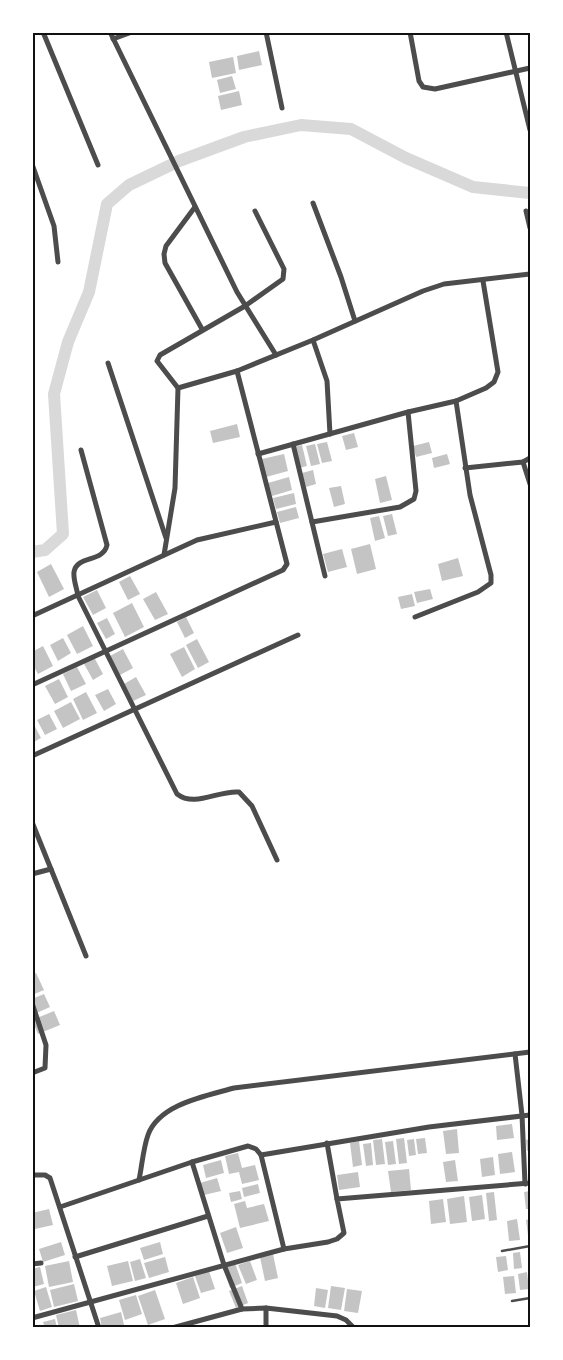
<svg xmlns="http://www.w3.org/2000/svg" width="563" height="1360" font-family="'Source Serif 4',serif">
<style>
.lines{fill:none;stroke-linecap:round;stroke-linejoin:round}
.canal{stroke:#d9d9d9;stroke-width:12}
.building{fill:#c4c4c4}
.service{stroke:#4c4c4c;stroke-width:2.5}
.minor{stroke:#4c4c4c;stroke-width:5}
.neatline{fill:none;stroke:#111;stroke-width:2}
</style>
<rect width="100%" height="100%" fill="#fff"/>
<g class="lines">
<polyline class="canal" points="32,552 45,550 63,534 54,394 68,342 89,292 107,204 129,185 179,161 244,137 301,125 351,129 406,158 473,187 530,193"/>
</g>
<g class="building">
<polygon points="259,51 262,65 239,70 237,56"/>
<polygon points="233,57 236,73 212,78 209,62"/>
<polygon points="232,76 236,89 220,93 217,80"/>
<polygon points="239,91 242,105 221,110 218,96"/>
<polygon points="237,424 240,437 213,443 210,431"/>
<polygon points="354,433 358,447 346,450 342,436"/>
<polygon points="327,442 332,461 322,463 317,444"/>
<polygon points="429,442 432,453 416,457 413,446"/>
<polygon points="315,444 320,464 311,466 306,446"/>
<polygon points="302,445 307,466 299,468 294,447"/>
<polygon points="284,454 288,471 266,477 262,459"/>
<polygon points="447,454 450,464 434,468 432,458"/>
<polygon points="313,470 316,484 306,487 302,473"/>
<polygon points="386,476 392,500 380,503 375,479"/>
<polygon points="289,477 292,490 272,496 268,483"/>
<polygon points="341,486 345,504 334,507 329,488"/>
<polygon points="294,493 296,504 276,509 273,498"/>
<polygon points="296,507 299,518 280,523 277,512"/>
<polygon points="392,514 397,534 388,536 383,516"/>
<polygon points="379,516 385,538 375,541 370,518"/>
<polygon points="370,544 376,569 357,574 351,549"/>
<polygon points="342,549 347,567 328,572 323,554"/>
<polygon points="458,558 463,576 442,581 438,564"/>
<polygon points="51,564 64,589 49,597 37,572"/>
<polygon points="130,576 140,594 128,600 119,582"/>
<polygon points="430,589 433,599 417,603 414,592"/>
<polygon points="97,590 106,608 93,615 83,597"/>
<polygon points="156,592 168,614 155,620 143,599"/>
<polygon points="412,594 415,606 401,609 398,597"/>
<polygon points="132,603 144,627 125,637 113,613"/>
<polygon points="186,617 194,633 185,638 177,622"/>
<polygon points="107,618 115,634 106,639 97,623"/>
<polygon points="83,626 93,646 77,654 67,635"/>
<polygon points="63,638 71,653 58,661 50,645"/>
<polygon points="197,639 209,662 198,668 186,645"/>
<polygon points="43,646 53,666 38,674 32,663 32,652"/>
<polygon points="184,647 195,669 182,677 170,654"/>
<polygon points="123,649 133,668 120,675 110,656"/>
<polygon points="94,657 103,674 93,680 83,662"/>
<polygon points="77,667 86,684 71,691 63,674"/>
<polygon points="136,677 146,695 133,701 124,684"/>
<polygon points="59,679 68,697 55,704 45,686"/>
<polygon points="108,689 116,704 104,711 95,695"/>
<polygon points="86,692 97,713 83,720 73,699"/>
<polygon points="71,702 80,719 63,728 54,711"/>
<polygon points="49,714 57,729 45,735 37,720"/>
<polygon points="32,721 41,738 32,743"/>
<polygon points="36,973 44,990 32,995 32,974"/>
<polygon points="44,994 50,1007 32,1015 32,999"/>
<polygon points="54,1011 60,1025 38,1034 32,1020"/>
<polygon points="512,1124 514,1138 497,1140 496,1126"/>
<polygon points="457,1129 459,1153 446,1154 443,1131"/>
<polygon points="404,1138 407,1163 399,1164 396,1139"/>
<polygon points="425,1138 427,1153 418,1154 416,1139"/>
<polygon points="382,1139 385,1164 376,1165 373,1140"/>
<polygon points="414,1139 416,1155 409,1156 407,1140"/>
<polygon points="530,1139 530,1150 527,1151 526,1140"/>
<polygon points="359,1141 362,1165 353,1167 350,1143"/>
<polygon points="393,1141 396,1164 388,1165 385,1142"/>
<polygon points="371,1143 373,1165 366,1166 363,1144"/>
<polygon points="512,1152 515,1172 500,1174 498,1154"/>
<polygon points="238,1153 242,1168 255,1165 259,1180 242,1184 239,1172 229,1174 225,1156"/>
<polygon points="493,1157 495,1175 482,1177 480,1159"/>
<polygon points="221,1160 224,1173 206,1178 203,1165"/>
<polygon points="455,1160 458,1181 446,1182 443,1162"/>
<polygon points="409,1169 411,1190 391,1192 388,1171"/>
<polygon points="358,1172 360,1187 339,1190 337,1175"/>
<polygon points="217,1178 221,1191 204,1195 200,1183"/>
<polygon points="258,1184 260,1193 244,1197 242,1188"/>
<polygon points="240,1191 242,1199 231,1202 229,1193"/>
<polygon points="530,1191 530,1209 526,1209 524,1192"/>
<polygon points="494,1192 497,1220 489,1221 486,1193"/>
<polygon points="482,1195 485,1219 472,1221 469,1197"/>
<polygon points="464,1196 467,1222 450,1224 447,1199"/>
<polygon points="443,1199 446,1222 431,1224 429,1201"/>
<polygon points="245,1201 247,1208 264,1204 269,1221 240,1228 234,1204"/>
<polygon points="49,1209 53,1225 35,1229 32,1213"/>
<polygon points="517,1219 520,1240 509,1241 507,1221"/>
<polygon points="530,1219 530,1243 529,1243 526,1220"/>
<polygon points="236,1227 243,1248 227,1253 220,1233"/>
<polygon points="61,1242 65,1255 43,1262 39,1249"/>
<polygon points="160,1242 163,1254 144,1260 140,1248"/>
<polygon points="520,1252 522,1268 514,1269 513,1253"/>
<polygon points="273,1254 278,1278 265,1281 260,1257"/>
<polygon points="506,1256 508,1270 498,1272 496,1257"/>
<polygon points="165,1257 169,1272 149,1278 144,1263"/>
<polygon points="140,1259 146,1278 135,1281 130,1262"/>
<polygon points="69,1261 73,1282 49,1287 45,1266"/>
<polygon points="128,1261 133,1281 112,1286 107,1266"/>
<polygon points="250,1261 257,1280 246,1284 238,1265"/>
<polygon points="235,1263 242,1283 230,1288 223,1267"/>
<polygon points="40,1267 44,1284 33,1287 32,1269"/>
<polygon points="209,1271 215,1289 201,1293 195,1276"/>
<polygon points="527,1272 529,1289 520,1290 518,1274"/>
<polygon points="514,1276 516,1293 505,1294 503,1277"/>
<polygon points="193,1277 200,1298 183,1304 176,1283"/>
<polygon points="74,1284 78,1301 54,1307 50,1290"/>
<polygon points="242,1286 248,1303 236,1308 229,1291"/>
<polygon points="331,1286 345,1288 341,1310 328,1308"/>
<polygon points="46,1287 52,1307 40,1311 34,1291"/>
<polygon points="316,1288 328,1290 325,1308 314,1306"/>
<polygon points="347,1289 362,1291 358,1313 344,1311"/>
<polygon points="155,1290 165,1319 148,1325 138,1296"/>
<polygon points="136,1295 142,1314 125,1320 119,1300"/>
<polygon points="76,1310 80,1328 59,1328 56,1315"/>
<polygon points="121,1312 124,1325 102,1328 100,1318"/>
<polygon points="55,1319 57,1328 45,1328 43,1322"/>
</g>
<g class="lines">
<g class="service">
<polyline points="502,1251 530,1246"/>
<polyline points="512,1301 530,1298"/>
</g>
<g class="minor">
<polyline points="43,32 98,165"/>
<polyline points="110,32 237,292 276,355"/>
<polyline points="266,32 282,108"/>
<polyline points="410,32 419,81 423,87 435,89 530,68"/>
<polyline points="506,32 530,130"/>
<polyline points="113,39 132,32"/>
<polyline points="32,164 54,226 58,262"/>
<polyline points="313,203 341,277 355,321"/>
<polyline points="195,207 166,246 164,254 165,263 202,329"/>
<polyline points="526,211 530,228"/>
<polyline points="313,340 327,381 330,434"/>
<polyline points="108,363 166,538"/>
<polyline points="178,388 157,361 160,355 245,306 283,279 284,269 255,211"/>
<polyline points="293,444 325,576"/>
<path d="M81,450L107,545C103,563 77,555 74,572C73,579 77,589 78,596L177,794C195,808 218,790 239,792L252,806L277,860"/>
<polyline points="258,454 408,412 456,401 486,388 494,382 498,372 483,281"/>
<polyline points="523,462 530,484"/>
<polyline points="465,468 523,462 530,458"/>
<polyline points="312,522 400,507 414,499 416,491 408,412"/>
<polyline points="164,555 175,488 178,388 237,371 313,340 423,291 444,284 530,274"/>
<polyline points="32,616 197,540 276,522"/>
<polyline points="415,617 478,592 491,583 491,575 470,495 456,401"/>
<polyline points="32,685 283,570 287,564 237,371"/>
<polyline points="32,756 298,635"/>
<polyline points="32,822 86,956"/>
<polyline points="32,874 51,869"/>
<polyline points="32,1003 46,1045 45,1068 32,1073"/>
<polyline points="515,1054 522,1115 525,1184"/>
<polyline points="327,1143 337,1199"/>
<polyline points="261,1155 429,1127 530,1115"/>
<polyline points="192,1162 224,1265 242,1309"/>
<polyline points="32,1175 45,1175 50,1178 99,1328"/>
<path d="M139,1180C142,1166 143,1149 148,1135C159,1104 206,1096 234,1088L530,1052"/>
<polyline points="60,1207 192,1162 248,1146 256,1149 261,1155 284,1249"/>
<polyline points="75,1257 208,1216"/>
<polyline points="32,1264 41,1263"/>
<polyline points="266,1308 266,1328"/>
<polyline points="32,1318 284,1249 328,1242 337,1239 344,1233 337,1199 530,1183"/>
<polyline points="172,1328 242,1309 266,1308 337,1316 346,1320 354,1328"/>
</g>
</g>
<rect width="563" height="1360" fill="none" stroke="#ffffff" stroke-width="68"/>
<rect x="34" y="34" width="495" height="1292" class="neatline"/>
</svg>
